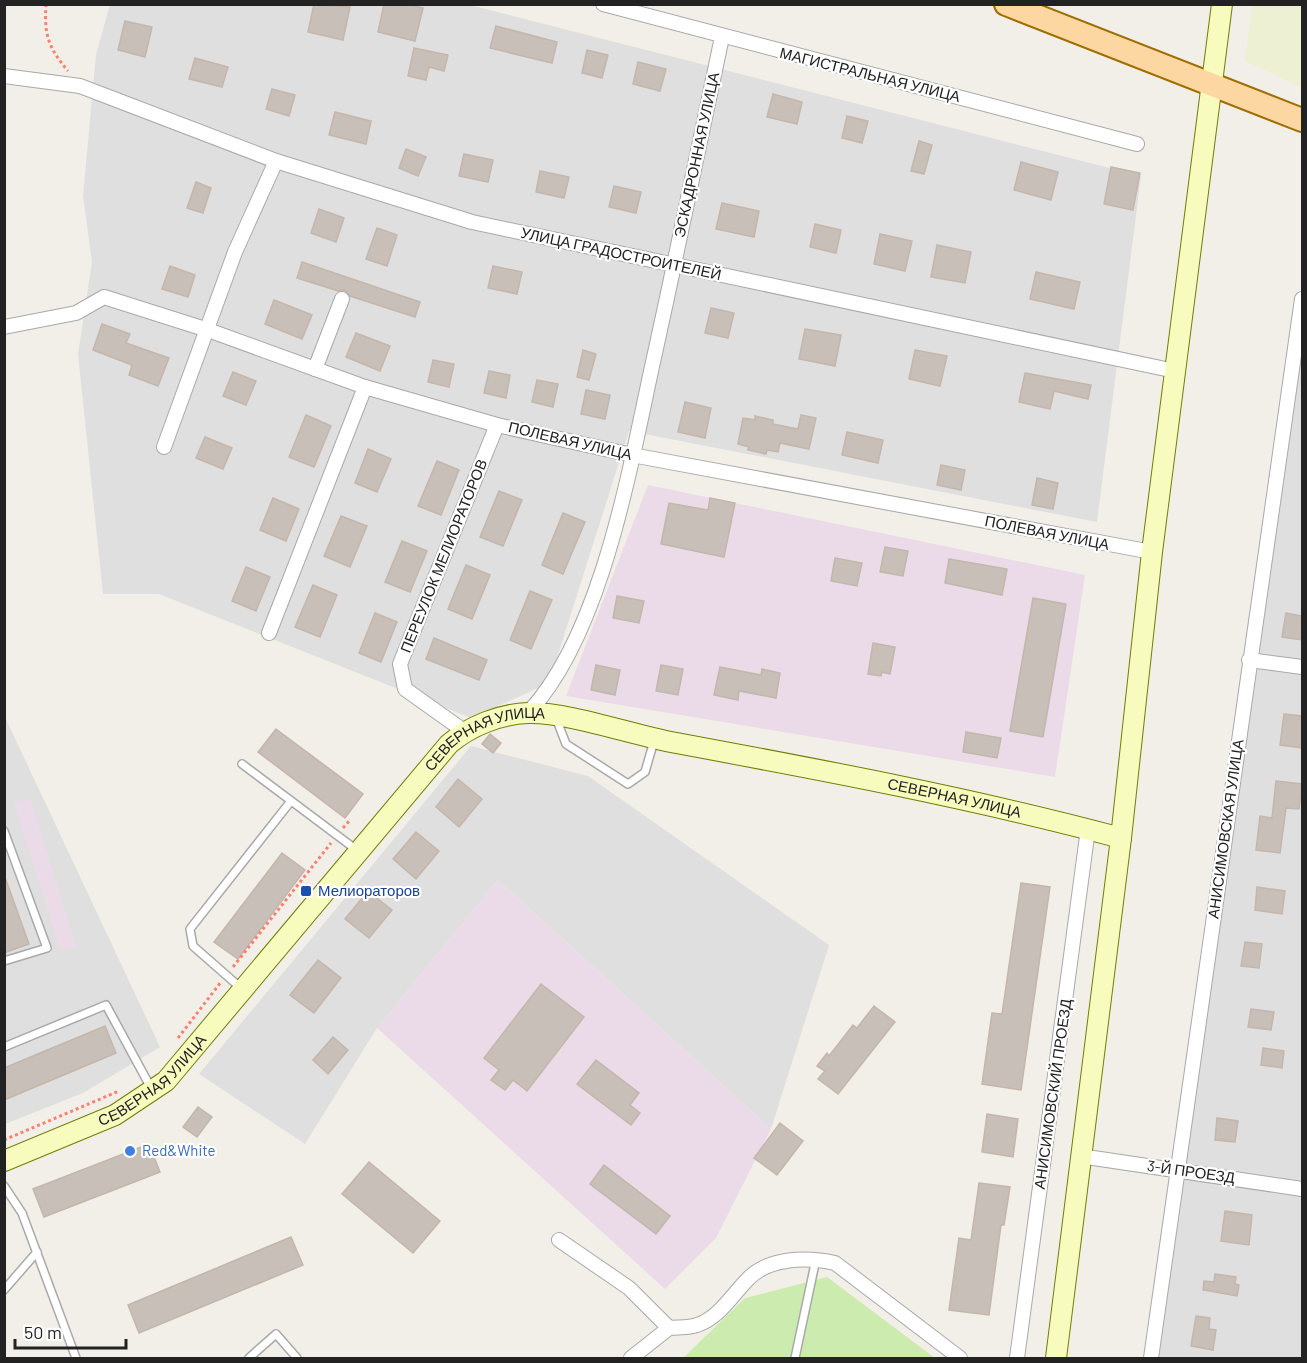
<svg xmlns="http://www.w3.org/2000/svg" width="1307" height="1363" font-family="Barlow,sans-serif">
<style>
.residential{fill:#e0dfdf}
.industrial{fill:#ebdbe8}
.farmland{fill:#eef0d4}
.grass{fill:#ccecaf}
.building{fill:#c7bfb8;stroke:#c4b6aa;stroke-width:1.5}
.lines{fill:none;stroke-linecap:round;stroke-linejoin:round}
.lane-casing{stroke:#a9a9a9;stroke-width:10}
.street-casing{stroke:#a9a9a9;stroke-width:16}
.secondary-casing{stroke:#707f03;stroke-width:22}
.primary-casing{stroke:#a06d00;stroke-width:26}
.path{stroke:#fc8070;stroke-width:3;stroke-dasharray:3 3;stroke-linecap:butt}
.lane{stroke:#fff;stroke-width:7}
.street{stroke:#fff;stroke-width:14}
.secondary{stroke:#f7fbbe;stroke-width:20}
.primary{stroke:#fdd7a2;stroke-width:22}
.transit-dot{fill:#1a4fb4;stroke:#fff;stroke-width:2}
.shop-dot{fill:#3f7fe0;stroke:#fff;stroke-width:2}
.labels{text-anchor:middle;stroke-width:4.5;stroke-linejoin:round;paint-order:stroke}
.street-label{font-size:15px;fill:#222;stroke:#fff}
.transit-label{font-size:15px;fill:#164399;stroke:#fff;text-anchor:start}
.shop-label{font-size:15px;fill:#366cbe;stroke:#fff;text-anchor:start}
</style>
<rect width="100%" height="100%" fill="#f2efe9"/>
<g class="residential">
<polygon points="110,4 470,5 1141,176 1097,522 629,431 549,683 471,718 159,594 103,594 78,354 92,262 83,196 96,55"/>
<polygon points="1302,350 1302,1358 1156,1358"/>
<polygon points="4,715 160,1047 83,1093 5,1124"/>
<polygon points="471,746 588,776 829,945 771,1129 498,880 377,1028 305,1144 199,1074"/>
</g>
<g class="industrial">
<polygon points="648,485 1085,575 1055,777 566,696"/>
<polygon points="30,799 76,946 61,951 14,803"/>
<polygon points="498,880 771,1129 716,1238 665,1289 377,1028"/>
</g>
<polygon class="farmland" points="1252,5 1302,5 1302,88 1245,61"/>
<polygon class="grass" points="827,1277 935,1358 683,1358 745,1298"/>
<g class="building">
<polygon points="314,4 350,7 343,40 308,32"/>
<polygon points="384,4 406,4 423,8 415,41 378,32"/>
<polygon points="125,21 152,27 145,57 118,50"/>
<polygon points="496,26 557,42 552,63 490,48"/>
<polygon points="414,48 448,55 444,71 429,67 426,80 408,76"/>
<polygon points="587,50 608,55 602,78 582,73"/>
<polygon points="195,58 228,67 222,87 189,79"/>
<polygon points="638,62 666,69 660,91 633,84"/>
<polygon points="272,89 295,95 289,116 266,109"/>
<polygon points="773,94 802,102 797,124 767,117"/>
<polygon points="335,112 371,121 366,144 329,135"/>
<polygon points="847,116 868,121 862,143 842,138"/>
<polygon points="919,141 932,145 924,174 911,171"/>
<polygon points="406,149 426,157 418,176 399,168"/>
<polygon points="464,154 493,160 488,182 459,176"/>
<polygon points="1021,162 1058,172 1051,200 1014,190"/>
<polygon points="1111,167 1140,173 1133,210 1104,204"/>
<polygon points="540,171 569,177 564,198 536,192"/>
<polygon points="196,182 211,188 203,213 187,208"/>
<polygon points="614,186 641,192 636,213 609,207"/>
<polygon points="722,203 759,211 754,237 716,229"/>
<polygon points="319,209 344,218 336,242 311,233"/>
<polygon points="815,224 841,230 836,253 810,247"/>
<polygon points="377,228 397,235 387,266 366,259"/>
<polygon points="880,234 912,241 905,271 874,264"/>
<polygon points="937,245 971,252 965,283 931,277"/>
<polygon points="302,262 420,302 415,317 350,296 345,290 338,291 297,278"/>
<polygon points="170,266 195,275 188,297 162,289"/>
<polygon points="493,266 522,272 517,294 488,288"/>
<polygon points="1036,272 1080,282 1074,309 1030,299"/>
<polygon points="274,300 312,315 302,339 265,324"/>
<polygon points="711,308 734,313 728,338 705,333"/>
<polygon points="102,324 130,334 126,343 169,358 158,386 129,375 132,365 93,350"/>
<polygon points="805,329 841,335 835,366 799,359"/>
<polygon points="356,333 390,346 380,371 346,357"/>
<polygon points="583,350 596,354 589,380 577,377"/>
<polygon points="915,350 947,356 940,386 909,379"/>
<polygon points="433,360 454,364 449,387 428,382"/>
<polygon points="489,371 510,375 506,398 484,393"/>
<polygon points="233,372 256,381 246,405 223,396"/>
<polygon points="1025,373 1091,385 1088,399 1054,391 1050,409 1019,402"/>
<polygon points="537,380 558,384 553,407 532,402"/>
<polygon points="586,390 610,395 605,419 581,414"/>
<polygon points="685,402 711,408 705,438 678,432"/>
<polygon points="306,415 331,426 314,467 289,457"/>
<polygon points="801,415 816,418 809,449 780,443 778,452 767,450 766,454 748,450 749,447 738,444 743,418 755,420 755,416 773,420 773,424 798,429"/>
<polygon points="847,432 883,440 878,463 842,455"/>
<polygon points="205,437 232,448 223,469 196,458"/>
<polygon points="368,449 391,459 377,492 355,483"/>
<polygon points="437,461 459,470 441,515 418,506"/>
<polygon points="941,465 965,470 961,490 937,485"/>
<polygon points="1037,478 1058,483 1053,509 1032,505"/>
<polygon points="499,491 522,500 503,546 480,537"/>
<polygon points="273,498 299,509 286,541 260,530"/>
<polygon points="710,498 735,503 724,557 661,544 669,503 708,510"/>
<polygon points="563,513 585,522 563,574 542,565"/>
<polygon points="341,516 367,526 350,567 324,556"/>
<polygon points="402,541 427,551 410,592 385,582"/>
<polygon points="885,547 908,551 903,576 880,572"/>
<polygon points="835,558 862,563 857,586 831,581"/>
<polygon points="949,559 1007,569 1002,595 945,583"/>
<polygon points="466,565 490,575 472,619 448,609"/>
<polygon points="246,567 270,577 256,611 232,601"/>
<polygon points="313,585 337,595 320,637 295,627"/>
<polygon points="530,591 552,600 531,649 510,640"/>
<polygon points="617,596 644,601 639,623 613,618"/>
<polygon points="1033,598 1066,604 1043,737 1010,731"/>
<polygon points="375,613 397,622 381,662 359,653"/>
<polygon points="1286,613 1302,616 1302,640 1282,637"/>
<polygon points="434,638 487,660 479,680 426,659"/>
<polygon points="873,643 895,647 890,674 882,672 881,676 868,674"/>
<polygon points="596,665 620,670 615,695 591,690"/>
<polygon points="661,665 683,669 678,695 656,691"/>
<polygon points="720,667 761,675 762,669 780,673 776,698 739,691 738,700 714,695"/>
<polygon points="1284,714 1302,716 1302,748 1280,745"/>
<polygon points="276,729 363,794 345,818 258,752"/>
<polygon points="966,732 1001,738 997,758 963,752"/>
<polygon points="490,734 501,743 493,753 482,744"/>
<polygon points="458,779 482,799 459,827 436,807"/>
<polygon points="1276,781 1302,784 1299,809 1286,808 1280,853 1256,850 1260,816 1272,818"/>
<polygon points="416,832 439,851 416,879 393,859"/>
<polygon points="282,853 305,870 238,959 214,942"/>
<polygon points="6,880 29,944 4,953 4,881"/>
<polygon points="1021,883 1050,887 1021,1090 982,1084 992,1013 1002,1014"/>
<polygon points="1257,887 1285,891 1282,914 1255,910"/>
<polygon points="368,891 392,910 369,938 345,919"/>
<polygon points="1245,942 1262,944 1259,968 1241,966"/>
<polygon points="318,960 341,978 314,1013 290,995"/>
<polygon points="541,984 584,1017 527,1091 513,1080 505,1090 491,1080 499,1070 484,1058"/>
<polygon points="874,1006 895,1022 838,1094 818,1079 825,1071 817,1066 827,1053 829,1056 853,1025 857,1028"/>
<polygon points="1251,1009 1274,1012 1271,1030 1248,1027"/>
<polygon points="105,1026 116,1053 4,1100 4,1068"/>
<polygon points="333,1037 348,1050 328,1074 313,1060"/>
<polygon points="1263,1048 1284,1051 1282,1068 1261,1065"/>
<polygon points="596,1060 639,1093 630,1105 640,1113 631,1125 577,1084"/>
<polygon points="198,1107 212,1117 197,1137 183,1127"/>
<polygon points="987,1114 1018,1119 1013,1157 982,1152"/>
<polygon points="1217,1118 1238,1121 1235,1142 1215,1140"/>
<polygon points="780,1123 803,1141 777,1175 754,1158"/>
<polygon points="149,1144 160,1172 44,1217 33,1189"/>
<polygon points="369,1162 440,1221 413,1253 342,1194"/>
<polygon points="604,1165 670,1216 656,1234 590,1184"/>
<polygon points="979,1183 1010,1187 1004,1225 1001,1225 989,1315 949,1310 959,1238 971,1240"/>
<polygon points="1225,1211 1252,1215 1249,1245 1221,1241"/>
<polygon points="291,1237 303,1265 139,1333 128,1305"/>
<polygon points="1215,1274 1236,1277 1235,1284 1239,1285 1237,1296 1203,1290 1204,1281 1214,1282"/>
<polygon points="1196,1316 1210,1318 1209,1329 1216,1330 1213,1350 1191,1346"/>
</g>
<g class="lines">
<g class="lane-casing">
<g id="lane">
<polyline points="556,718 566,744 628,784 645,772 654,741"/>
<polyline points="242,764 358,851"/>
<polyline points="4,831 47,948 4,961"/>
<polyline points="242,989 193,946 190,929 291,801"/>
<polyline points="4,1047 106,1005 151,1088"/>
<polyline points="4,1186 22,1213 76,1358"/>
<polyline points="4,1290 37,1252"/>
<polyline points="249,1358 276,1334 297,1358"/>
<polyline points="795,1358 816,1259"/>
</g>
</g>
<g class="street-casing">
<g id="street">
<polyline points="603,4 1137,144"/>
<polyline points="4,76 80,86 276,161 472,222 1175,371"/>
<polyline points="4,327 76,313 104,297 208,330 365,387 497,425 632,455 1152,552"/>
<polyline points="315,369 342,299"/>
<polyline points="164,447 235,252 276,161"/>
<polyline points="269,633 365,387"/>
<polyline points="1249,660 1302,667"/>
<path d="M528,713C604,632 631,460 655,353C678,248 700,143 722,37"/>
<polyline points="464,731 405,689 400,664 497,425"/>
<polyline points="1080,1156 1302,1189"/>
<path d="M559,1240L629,1288L669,1328C678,1327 689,1328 697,1325C719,1318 732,1295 748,1279C769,1257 807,1257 835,1263L960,1358"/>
<polyline points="631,1358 669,1328"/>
<polyline points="1017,1358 1088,829"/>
<polyline points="1151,1358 1302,299"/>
</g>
</g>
<g class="secondary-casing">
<g id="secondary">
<path id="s1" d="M4,1161L115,1115L166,1081L449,744C470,726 500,714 528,713C568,712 629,734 671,742C822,770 972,798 1121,838"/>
<polyline points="1056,1358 1121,838 1152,552 1222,4"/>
</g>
</g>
<g class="primary-casing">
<polyline id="primary" points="1006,4 1302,120"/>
</g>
<g class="path">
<path d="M46,4C44,35 48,47 68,71"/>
<polyline points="343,828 349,821"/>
<polyline points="233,967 331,843"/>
<polyline points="178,1038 221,982"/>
<polyline points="4,1140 119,1091"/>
</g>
<use href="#lane" class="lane"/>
<use href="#street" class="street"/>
<use href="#secondary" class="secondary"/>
<use href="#primary" class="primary"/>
</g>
<rect class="transit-dot" x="300" y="885" width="12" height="12" rx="3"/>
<circle class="shop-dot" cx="130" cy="1151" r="6"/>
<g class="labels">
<g class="street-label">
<text transform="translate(870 75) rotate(14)" y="5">МАГИСТРАЛЬНАЯ УЛИЦА</text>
<text transform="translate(697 155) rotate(-78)" y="5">ЭСКАДРОННАЯ УЛИЦА</text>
<text transform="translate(621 254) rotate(12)" y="5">УЛИЦА ГРАДОСТРОИТЕЛЕЙ</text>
<text transform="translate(570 441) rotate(13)" y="5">ПОЛЕВАЯ УЛИЦА</text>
<text transform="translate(1047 533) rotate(11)" y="5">ПОЛЕВАЯ УЛИЦА</text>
<text transform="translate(444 556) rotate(-68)" y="5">ПЕРЕУЛОК МЕЛИОРАТОРОВ</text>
<text dy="5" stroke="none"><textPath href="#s1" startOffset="657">СЕВЕРНАЯ УЛИЦА</textPath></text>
<text dy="5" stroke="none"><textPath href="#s1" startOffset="1143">СЕВЕРНАЯ УЛИЦА</textPath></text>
<text transform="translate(1226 829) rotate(-82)" y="5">АНИСИМОВСКАЯ УЛИЦА</text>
<text dy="5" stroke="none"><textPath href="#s1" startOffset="171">СЕВЕРНАЯ УЛИЦА</textPath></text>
<text transform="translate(1053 1094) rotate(-82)" y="5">АНИСИМОВСКИЙ ПРОЕЗД</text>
<text transform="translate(1191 1172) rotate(8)" y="5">3-Й ПРОЕЗД</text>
</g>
<g class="transit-label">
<text x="318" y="896">Мелиораторов</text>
</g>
<g class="shop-label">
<text x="142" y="1156">Red&amp;White</text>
</g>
</g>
<rect width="1307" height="1363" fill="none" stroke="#222222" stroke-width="12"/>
<path d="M15 1339v9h111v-9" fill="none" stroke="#222222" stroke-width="3"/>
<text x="24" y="1339" font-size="18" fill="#222222" stroke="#ffffff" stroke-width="4.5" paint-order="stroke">50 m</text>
</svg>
